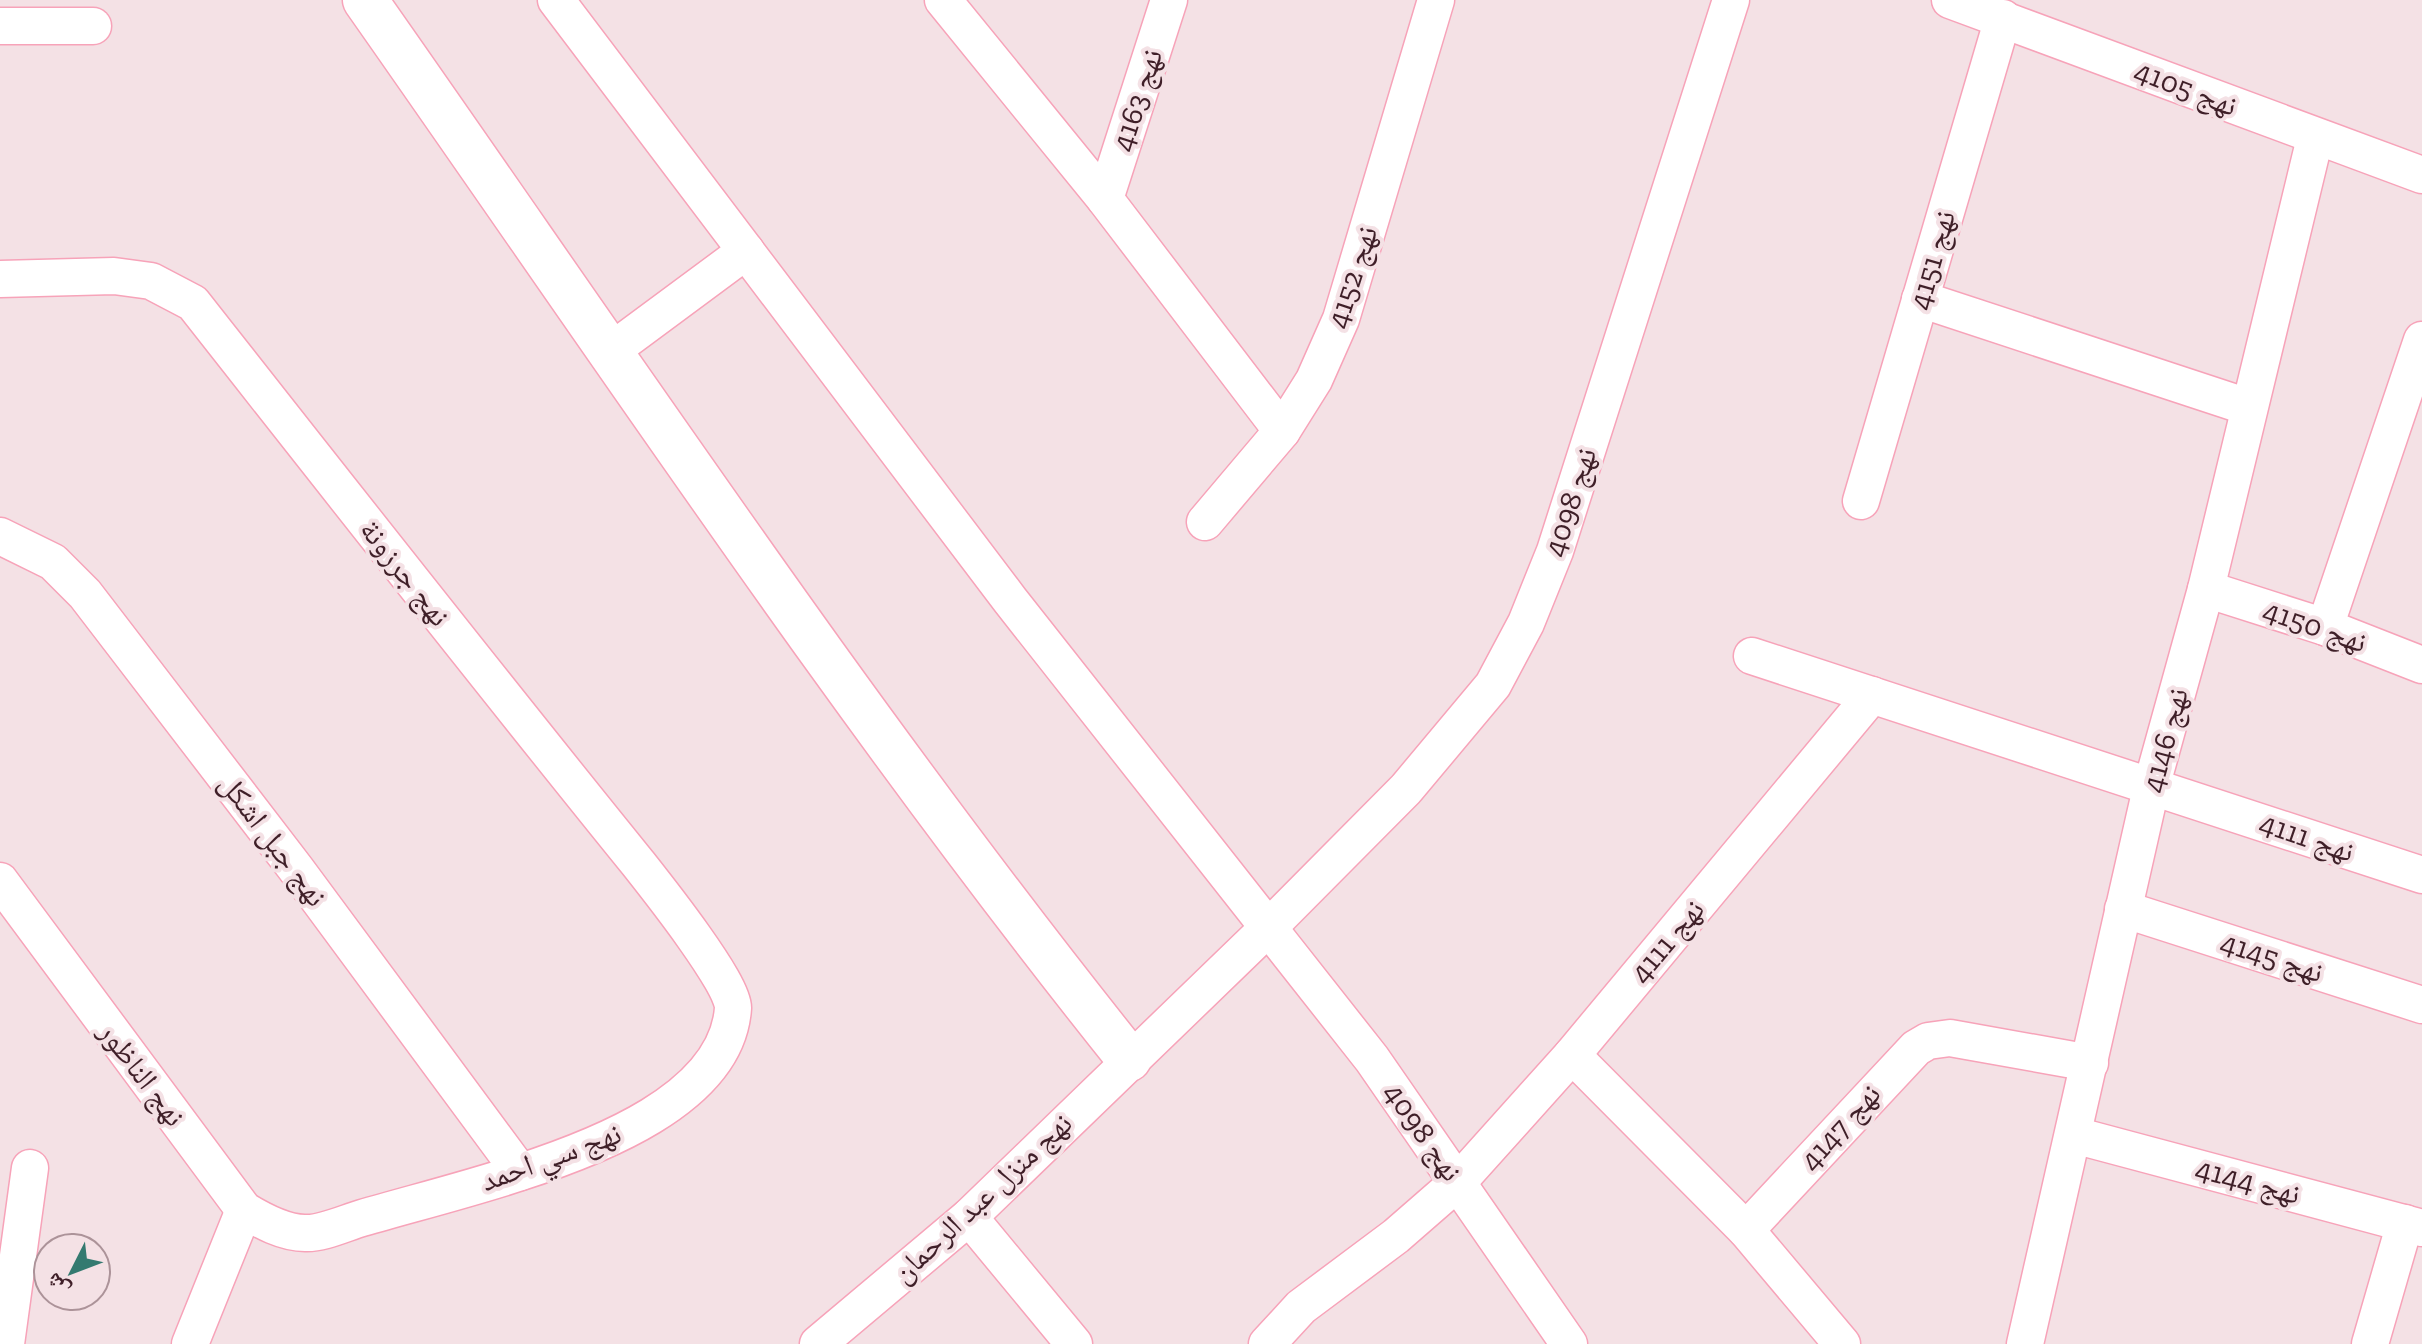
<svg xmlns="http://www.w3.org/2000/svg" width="2422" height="1344" font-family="'Zilla Slab','Noto Naskh Arabic',serif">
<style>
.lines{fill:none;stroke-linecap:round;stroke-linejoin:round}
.street-casing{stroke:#f7a3b9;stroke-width:39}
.secondary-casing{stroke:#f7a3b9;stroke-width:47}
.street{stroke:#fff;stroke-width:36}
.secondary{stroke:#fff;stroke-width:44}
.labels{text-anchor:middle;stroke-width:8;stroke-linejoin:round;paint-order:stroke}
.street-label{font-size:30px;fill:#3f1f28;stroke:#f4e1e5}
</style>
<rect width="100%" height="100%" fill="#f4e1e5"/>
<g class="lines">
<g class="street-casing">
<g id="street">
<polyline points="556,0 1010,600 1372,1059 1569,1344"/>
<polyline points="943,0 1105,199 1282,431"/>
<polyline points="1950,0 2422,175"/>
<polyline points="0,26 93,26"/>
<polyline points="1105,199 1169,0"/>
<path d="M0,279L114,276L151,281L193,303C340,490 487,677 637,862C656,886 734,984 733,1008C727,1100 592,1149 518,1173C466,1190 414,1203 362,1218C345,1223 322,1234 305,1233C284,1233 262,1221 244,1210L0,881"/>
<polyline points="1920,299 2248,407"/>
<polyline points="611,351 746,251"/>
<polyline points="1861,501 2003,18"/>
<polyline points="1205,522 1282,431 1314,380 1341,319 1436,0"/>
<polyline points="0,536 53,562 85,594 296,869 520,1172"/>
<polyline points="2206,589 2325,627 2422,665"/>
<polyline points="2325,627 2422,340"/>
<polyline points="1752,656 2422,875"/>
<polyline points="2123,909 2422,1005"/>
<polyline points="1572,1055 1746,1230"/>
<polyline points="2074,1135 2422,1228"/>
<polyline points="969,1217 1074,1344"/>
<polyline points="6,1344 30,1168"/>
<polyline points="190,1344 244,1210"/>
<polyline points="818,1344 969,1217 1270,926 1406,789 1493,685 1526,623 1555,551 1731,0"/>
<polyline points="1267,1344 1301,1307 1396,1236 1458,1182 1572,1055 1872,695"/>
<polyline points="1842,1344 1746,1230 1916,1048 1928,1041 1950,1038 2090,1063"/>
<polyline points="2025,1344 2152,784 2206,589 2315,138"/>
<polyline points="2370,1344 2405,1223"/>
</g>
</g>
<g class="secondary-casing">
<path id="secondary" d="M365,0C615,356 857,720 1129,1059"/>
</g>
<use href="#street" class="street"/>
<use href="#secondary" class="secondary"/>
</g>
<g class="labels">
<g class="street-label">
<text transform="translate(2186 88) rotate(21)" y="10">نهج 4105</text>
<text transform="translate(1137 100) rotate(-72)" y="10">نهج 4163</text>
<text transform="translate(1932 260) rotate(-74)" y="10">نهج 4151</text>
<text transform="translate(1352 277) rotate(-72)" y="10">نهج 4152</text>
<text transform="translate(1570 502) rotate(-72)" y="10">نهج 4098</text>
<text transform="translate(405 573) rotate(52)" y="10">نهج جرزونة</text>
<text transform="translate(2315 626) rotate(19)" y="10">نهج 4150</text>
<text transform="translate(2165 740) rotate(-75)" y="10">نهج 4146</text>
<text transform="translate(2307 837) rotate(19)" y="10">نهج 4111</text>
<text transform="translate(273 840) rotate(53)" y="10">نهج جبل اشكل</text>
<text transform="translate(1667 941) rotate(-50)" y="10">نهج 4111</text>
<text transform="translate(2272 957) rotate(18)" y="10">نهج 4145</text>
<text transform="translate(142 1074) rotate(53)" y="10">نهج الناظور</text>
<text transform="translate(1840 1127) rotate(-48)" y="10">نهج 4147</text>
<text transform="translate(1423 1132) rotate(55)" y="10">نهج 4098</text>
<text transform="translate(551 1157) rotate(-20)" y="10">نهج سي احمد</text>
<text transform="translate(2248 1181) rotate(15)" y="10">نهج 4144</text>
<text transform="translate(982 1198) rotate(-43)" y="10">نهج منزل عبد الرحمان</text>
</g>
</g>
<g transform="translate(72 1272) rotate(228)"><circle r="38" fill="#f4e1e5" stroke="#ac9399" stroke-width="2"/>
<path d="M0-6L14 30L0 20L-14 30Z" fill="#347a70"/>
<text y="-12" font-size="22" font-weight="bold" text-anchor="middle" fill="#3f1f28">ش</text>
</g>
</svg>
